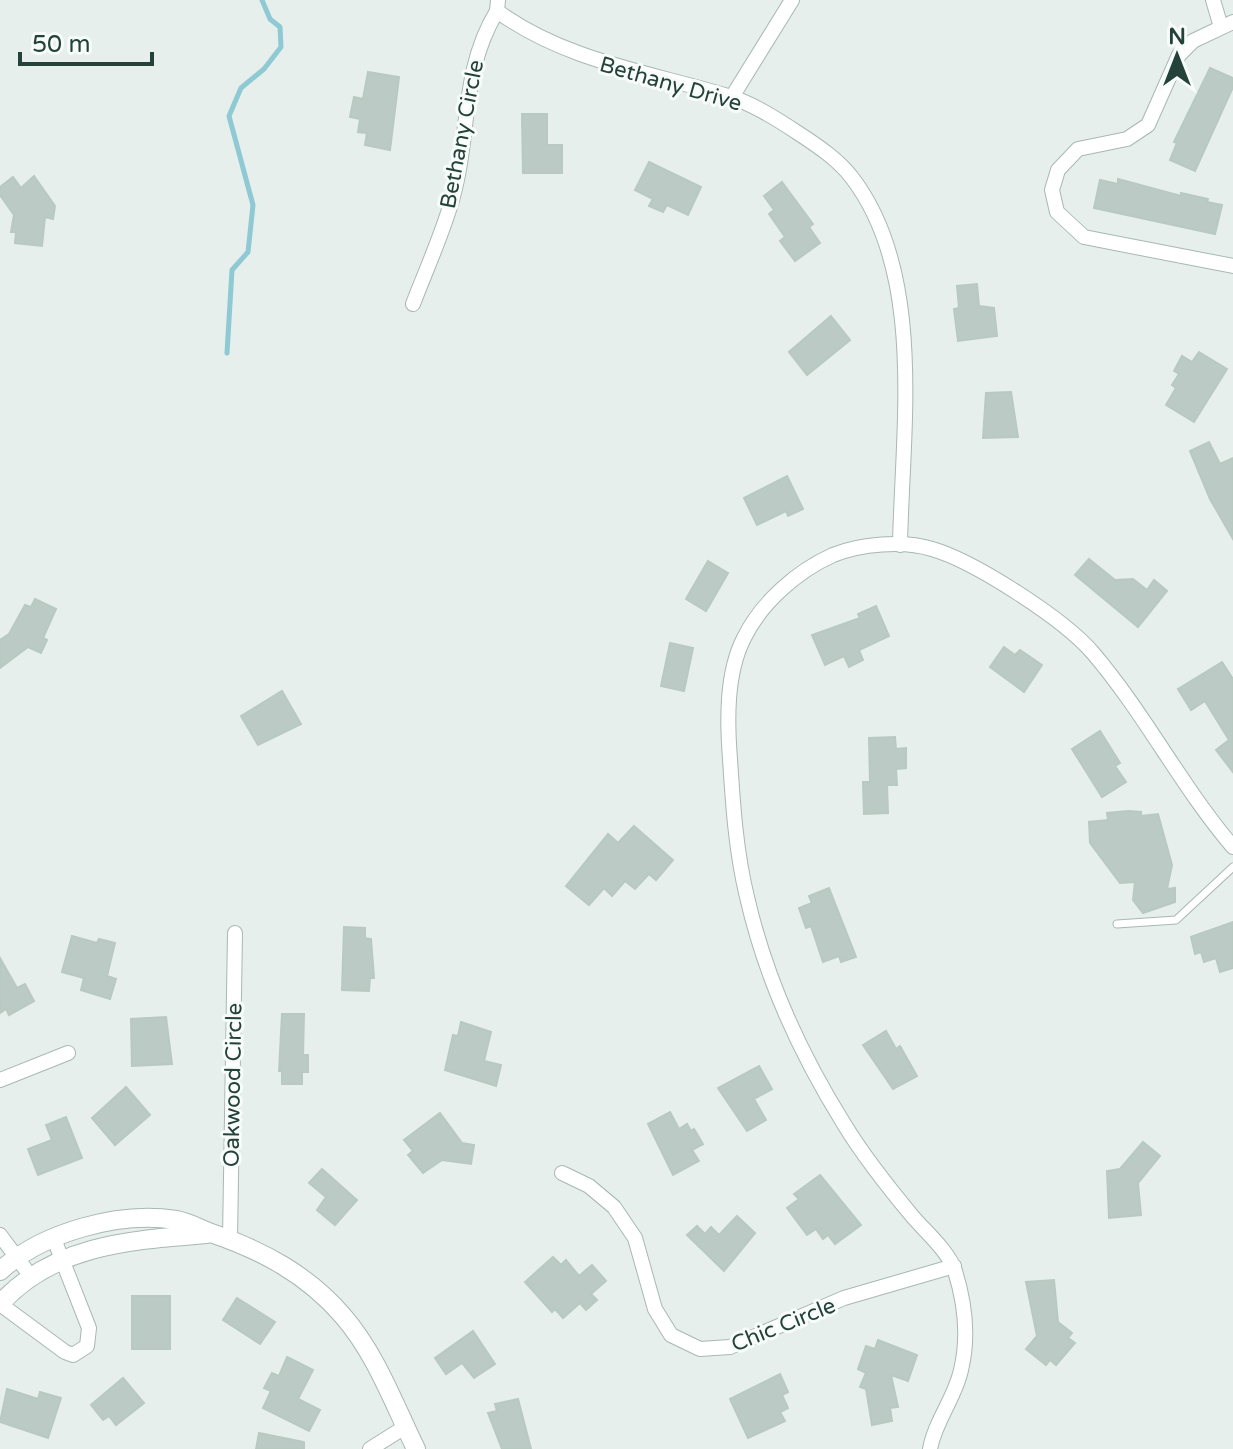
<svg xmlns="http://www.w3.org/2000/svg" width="1233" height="1449" font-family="'Varela Round',sans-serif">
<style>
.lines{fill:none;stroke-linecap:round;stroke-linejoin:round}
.stream{stroke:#8ec9d4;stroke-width:5}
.building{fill:#bbcac4;stroke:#b8c9c2;stroke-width:2}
.service-casing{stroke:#a8b8b2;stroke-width:9}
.minor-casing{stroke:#a8b8b2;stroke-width:16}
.tertiary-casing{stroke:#a8b8b2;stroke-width:20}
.service{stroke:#fff;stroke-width:7}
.minor{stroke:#fff;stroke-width:14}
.tertiary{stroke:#fff;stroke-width:18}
.labels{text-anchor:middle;stroke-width:6;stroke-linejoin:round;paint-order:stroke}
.street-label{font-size:22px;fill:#24423a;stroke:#f7fbf9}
</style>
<rect width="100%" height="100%" fill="#e6efeb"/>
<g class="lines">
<polyline class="stream" points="227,353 232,270 248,252 253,205 229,116 241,88 264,69 281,47 280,27 270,19 262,0"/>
</g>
<g class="building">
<polygon points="1210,68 1233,78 1233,87 1195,171 1170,160 1177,143 1174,142"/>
<polygon points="368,72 399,77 390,150 365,145 367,133 358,132 360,119 350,117 354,97 363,99"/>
<polygon points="522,114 547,114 547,145 562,145 562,173 523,173"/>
<polygon points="649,162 701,187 688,215 667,205 663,212 649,206 653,199 635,190"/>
<polygon points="34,176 55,206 53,219 45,217 42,246 15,243 16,232 11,232 14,215 0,195 0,187 13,177 21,188"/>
<polygon points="1118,179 1181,196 1181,193 1208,199 1207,202 1222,205 1215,234 1094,208 1100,180 1118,184"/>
<polygon points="782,182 813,224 809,227 820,243 795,261 780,241 785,237 769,214 774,210 764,196"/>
<polygon points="977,284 979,306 994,308 997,336 958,341 954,309 959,308 957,286"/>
<polygon points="831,316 850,340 807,375 789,352"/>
<polygon points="1199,352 1227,369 1194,422 1166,405 1176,388 1172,385 1179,374 1174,371 1182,356 1192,362"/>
<polygon points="1011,392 1018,437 983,438 986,393"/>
<polygon points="1209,442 1220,464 1233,458 1233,539 1210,499 1190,451"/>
<polygon points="787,476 803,509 788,516 786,511 757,525 744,498"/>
<polygon points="1089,559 1115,580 1133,579 1147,590 1154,580 1167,591 1138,627 1075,575"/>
<polygon points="708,561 728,573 706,611 686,599"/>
<polygon points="35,599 56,609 43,638 47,640 41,653 28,647 0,668 0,640 9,634 25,605 31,607"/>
<polygon points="876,606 889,636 859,650 863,660 849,667 844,656 825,665 812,635 860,618 858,614"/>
<polygon points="670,643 693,648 684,691 661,686"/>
<polygon points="1004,647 1015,655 1020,650 1042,665 1024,692 990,667"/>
<polygon points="1222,662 1233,679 1233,772 1216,750 1229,740 1205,701 1191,710 1178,689"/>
<polygon points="282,691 301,724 258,745 241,716"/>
<polygon points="1100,731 1120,763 1115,766 1126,782 1102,797 1072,749"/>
<polygon points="895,737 896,749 906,748 906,768 896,769 897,785 887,785 888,813 864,814 863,782 870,782 869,738"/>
<polygon points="1129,811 1141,812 1141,816 1158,814 1172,865 1167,889 1175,888 1175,902 1143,913 1133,900 1135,882 1120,883 1090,843 1089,822 1108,820 1107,813"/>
<polygon points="634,826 673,860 656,880 649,874 635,889 625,881 612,896 604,888 589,905 566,886 608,834 618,843"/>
<polygon points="829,888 856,957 841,962 839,956 823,962 811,926 806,928 799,908 812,903 809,896"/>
<polygon points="1233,922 1233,968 1220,972 1216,958 1204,962 1201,952 1195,954 1191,937"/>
<polygon points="344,927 365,928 365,938 371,939 374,978 370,978 369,991 342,990"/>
<polygon points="72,936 97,943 99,939 115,943 107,976 116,979 110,999 81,990 84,978 62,972"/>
<polygon points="0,958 17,988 25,984 34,1001 9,1015 6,1009 0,1013"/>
<polygon points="282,1014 304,1014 303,1055 308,1055 308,1072 302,1072 302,1084 282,1084 282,1071 279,1071"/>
<polygon points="166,1017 172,1064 132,1066 131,1019"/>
<polygon points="461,1022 491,1032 484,1061 501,1065 496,1086 445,1070 453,1035 458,1036"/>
<polygon points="886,1031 896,1049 900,1046 917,1076 893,1089 863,1045"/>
<polygon points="759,1066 772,1089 754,1099 766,1120 747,1131 718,1088"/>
<polygon points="126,1087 150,1115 115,1145 92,1118"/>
<polygon points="670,1112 679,1129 687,1124 691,1131 694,1129 703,1144 692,1150 699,1161 673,1175 648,1124"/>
<polygon points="440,1113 462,1143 474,1145 471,1164 442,1160 423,1173 408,1155 413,1151 404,1140"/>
<polygon points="66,1117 82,1158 38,1175 28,1149 52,1140 46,1125"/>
<polygon points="1143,1142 1160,1156 1138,1183 1141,1215 1109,1218 1107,1171 1120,1169"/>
<polygon points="322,1169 357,1200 335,1225 317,1210 326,1197 309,1183"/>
<polygon points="820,1175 861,1225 835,1244 828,1235 823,1239 816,1229 807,1235 787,1208 799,1199 794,1194"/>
<polygon points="737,1216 755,1233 724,1271 687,1235 697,1226 705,1234 711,1227 719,1235"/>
<polygon points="553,1257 561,1265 566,1260 579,1276 592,1265 606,1281 591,1294 597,1300 586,1310 580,1303 563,1318 555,1309 552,1312 525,1282"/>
<polygon points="1054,1280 1058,1322 1072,1333 1068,1338 1075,1343 1056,1365 1050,1360 1046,1365 1026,1349 1037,1336 1026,1282"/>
<rect x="132" y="1296" width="38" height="53"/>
<polygon points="237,1298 275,1322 260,1344 223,1320"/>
<polygon points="473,1331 495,1364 474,1378 462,1363 446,1374 435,1358"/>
<polygon points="878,1340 917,1355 908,1381 891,1375 898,1407 890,1408 892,1421 872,1425 866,1389 860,1387 866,1373 858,1369 866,1346 875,1349"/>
<polygon points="287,1357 313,1370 298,1399 320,1410 309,1431 263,1408 271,1391 264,1388 272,1373 279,1376"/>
<polygon points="780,1374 788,1392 782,1395 788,1408 780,1412 785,1421 748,1438 730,1399"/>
<polygon points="123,1378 144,1403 116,1425 109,1416 103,1420 91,1405"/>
<polygon points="7,1389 38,1399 40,1392 61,1398 48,1438 0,1422"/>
<polygon points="518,1399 531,1449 502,1449 488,1413 497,1411 495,1404"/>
<polygon points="259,1433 304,1442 304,1449 256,1449"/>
</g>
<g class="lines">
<g class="service-casing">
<polyline id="service" points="1117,924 1176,920 1233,867"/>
</g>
<g class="minor-casing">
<g id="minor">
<path d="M498,0L497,11C566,61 648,72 728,96C752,103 777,119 798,133C818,146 839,160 853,179C926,276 902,431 900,545"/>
<polyline points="1213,0 1221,27"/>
<polyline points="1233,22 1193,41 1179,55 1148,125 1127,139 1078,149 1058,170 1052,190 1057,212 1084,237 1233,266"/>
<polyline points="732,97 792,0"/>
<path d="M413,304C426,270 442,235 452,200C471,134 460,72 497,11"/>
<polyline points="0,1080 68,1053"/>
<polyline points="562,1173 589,1186 614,1207 635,1238 655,1309 671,1335 700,1349 730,1347 844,1298 954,1266"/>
<polyline points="0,1235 32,1278"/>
<polyline points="230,1238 235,933"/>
<polyline points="0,1304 65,1352 73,1355 87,1346 89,1328 54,1239"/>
<polyline points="370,1449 405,1427"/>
<path d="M930,1449C935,1421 955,1398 961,1370C969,1337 965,1303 955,1271C949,1252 926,1232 913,1217C888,1187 864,1157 844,1124C801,1055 765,976 747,897C736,852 733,806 730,759C727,721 726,673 744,638C761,603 797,571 833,555C860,544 903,540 932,549C974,561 1064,619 1093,653C1145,714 1181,786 1233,847"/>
</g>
</g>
<g class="tertiary-casing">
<g id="tertiary">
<path d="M0,1271C43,1232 119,1211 176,1220C188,1222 200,1229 211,1233C261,1250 307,1274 343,1316C376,1354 394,1404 416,1449"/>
<path d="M0,1304C54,1244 133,1240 207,1234"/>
</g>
</g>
<use href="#service" class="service"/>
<use href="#minor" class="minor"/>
<use href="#tertiary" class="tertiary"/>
</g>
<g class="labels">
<g class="street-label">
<text transform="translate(671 83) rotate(16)" y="8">Bethany Drive</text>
<text transform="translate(461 134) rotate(-79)" y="8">Bethany Circle</text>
<text transform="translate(232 1085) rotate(-89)" y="8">Oakwood Circle</text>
<text transform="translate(783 1324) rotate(-22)" y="8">Chic Circle</text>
</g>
</g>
<g transform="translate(1177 56)" stroke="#f7fbf9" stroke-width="6" paint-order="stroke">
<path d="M0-6L14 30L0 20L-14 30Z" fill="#24423a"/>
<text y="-12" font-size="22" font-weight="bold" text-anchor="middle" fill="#24423a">N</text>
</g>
<path d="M20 52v12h132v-12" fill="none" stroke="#24423a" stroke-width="4"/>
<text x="32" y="52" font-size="24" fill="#24423a" stroke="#f7fbf9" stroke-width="6" paint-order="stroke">50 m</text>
</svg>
